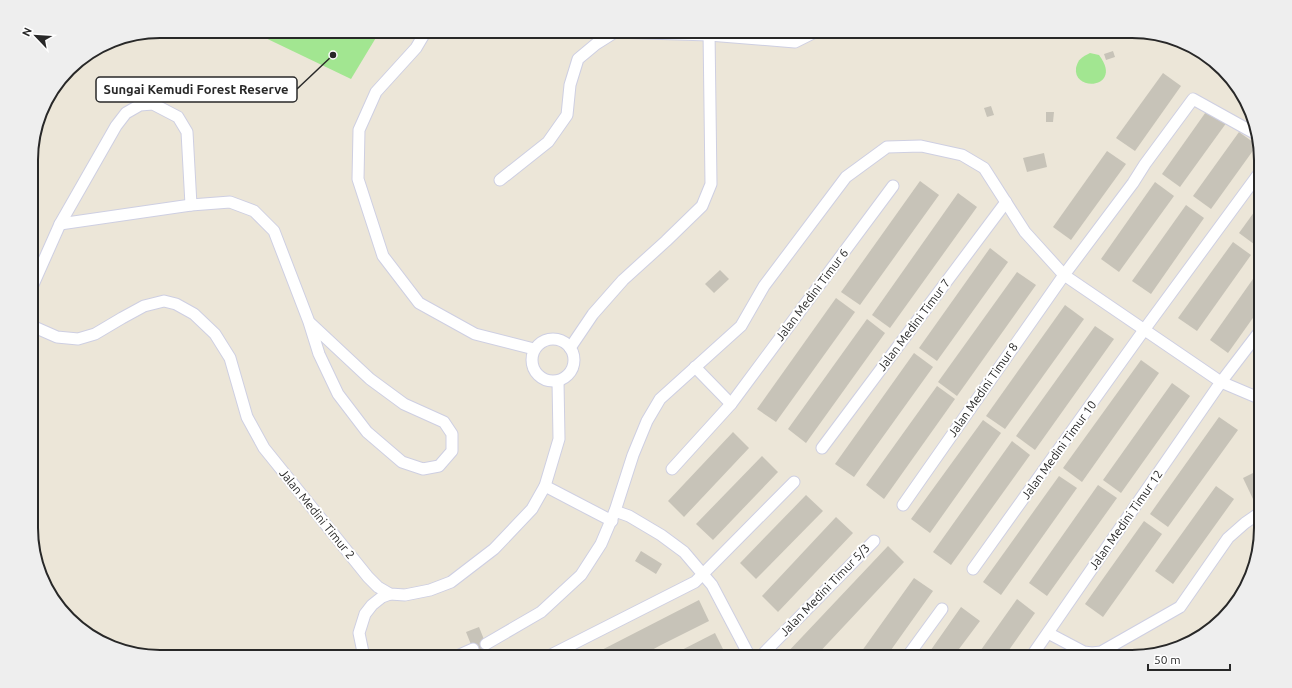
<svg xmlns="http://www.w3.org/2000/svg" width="1292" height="688" font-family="Ubuntu,sans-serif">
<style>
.green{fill:#a2e691}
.building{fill:#c7c3b8}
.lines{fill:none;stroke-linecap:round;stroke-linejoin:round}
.minor-casing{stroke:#cecfe2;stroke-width:13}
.minor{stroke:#fff;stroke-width:11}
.labels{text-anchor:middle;stroke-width:4;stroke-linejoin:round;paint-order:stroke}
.street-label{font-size:12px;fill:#282828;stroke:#fff}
.rim{fill:none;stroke:#282828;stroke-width:2}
.leader{fill:none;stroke:#282828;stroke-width:1.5}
.callout-dot{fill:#282828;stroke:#fff;stroke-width:1.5}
.callout{fill:#fff;stroke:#282828;stroke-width:1.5}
.callout-label{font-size:13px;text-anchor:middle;font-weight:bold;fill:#282828}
</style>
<rect width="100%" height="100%" fill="#ece6d8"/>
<g class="green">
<polygon points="251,31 380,31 351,79"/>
<path d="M1090,53L1099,55C1124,88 1073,93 1076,68C1078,59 1082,57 1090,53Z"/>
</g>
<g class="building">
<polygon points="1113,51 1115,57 1106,60 1104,54"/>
<polygon points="1163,73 1181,86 1135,151 1116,138"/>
<polygon points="991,106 994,115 987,117 984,108"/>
<polygon points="1208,109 1227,122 1180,187 1162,174"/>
<polygon points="1046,112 1054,112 1053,122 1046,122"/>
<polygon points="1239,132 1257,145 1211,209 1193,196"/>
<polygon points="1107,151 1126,164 1071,240 1053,227"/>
<polygon points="1044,153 1047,167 1027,172 1023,158"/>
<polygon points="920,181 939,195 860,305 841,292"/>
<polygon points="1155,182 1174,196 1119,272 1101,259"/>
<polygon points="958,193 977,207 890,328 872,315"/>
<polygon points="1260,204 1260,243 1258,247 1239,233"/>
<polygon points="1186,205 1204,218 1151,294 1132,281"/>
<polygon points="1233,242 1251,255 1197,331 1178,318"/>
<polygon points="990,248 1008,262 937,361 919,348"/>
<polygon points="1260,269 1260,308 1228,353 1210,340"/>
<polygon points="720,270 729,279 714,293 705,284"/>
<polygon points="1017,272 1036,285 957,396 938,382"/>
<polygon points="836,298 855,312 776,422 757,409"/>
<polygon points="1065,305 1084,319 1005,429 986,416"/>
<polygon points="867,319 885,333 806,443 788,429"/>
<polygon points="1095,326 1114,339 1035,450 1016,436"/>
<polygon points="914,353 933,367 854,477 835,464"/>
<polygon points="1141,360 1159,373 1082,482 1063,468"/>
<polygon points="1172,383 1190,396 1121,493 1103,480"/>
<polygon points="937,386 955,399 884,499 866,485"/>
<polygon points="1219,417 1238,430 1168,527 1150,514"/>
<polygon points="983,420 1001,433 930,533 911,519"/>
<polygon points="733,432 749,448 684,517 668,501"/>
<polygon points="1012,441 1030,455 951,565 933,552"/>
<polygon points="762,456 778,472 713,540 696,524"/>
<polygon points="1261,469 1261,495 1253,499 1243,478"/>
<polygon points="1059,476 1077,488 1001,595 983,582"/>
<polygon points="1098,485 1117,498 1047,596 1029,583"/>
<polygon points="1216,486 1234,499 1173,584 1155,571"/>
<polygon points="806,495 823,511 756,579 740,563"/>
<polygon points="836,517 853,533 778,612 762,596"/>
<polygon points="1144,521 1162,534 1103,617 1085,604"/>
<polygon points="888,546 904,562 815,657 787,657 785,655"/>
<polygon points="641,551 662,564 656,574 635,561"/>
<polygon points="914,578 933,591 886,657 862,657 859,655"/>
<polygon points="1017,599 1035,613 1004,657 976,657"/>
<polygon points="699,600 709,621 661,645 639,657 588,657"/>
<polygon points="961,607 980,621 956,653 954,657 926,657"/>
<polygon points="479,627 491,657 476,657 466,632"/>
<polygon points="715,633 725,653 718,657 668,657"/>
</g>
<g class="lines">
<g class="minor-casing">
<g id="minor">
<polyline points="426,31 416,48 376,92 359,130 358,179 383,256 419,303 475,334 534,349"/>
<polyline points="500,180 548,142 567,115 570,85 578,59 596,44 615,32 709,35 795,42 817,31"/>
<polyline points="60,224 191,205 230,202 254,211 274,231 309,322 319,354 338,394 367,432 402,462 423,469 439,466 452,451 452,434 444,422 404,404 370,379 309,322"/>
<polyline points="32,287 60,224 116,126 126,113 140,105 153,104 178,117 187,132 191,205"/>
<polyline points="32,326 57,337 78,339 95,334 122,318 144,306 164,301 176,304 194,314 215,334 230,358 247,417 264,448 368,577 378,587 390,594 405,595 430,590 451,582 494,549 532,509 545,486 559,439 558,381"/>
<circle cx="553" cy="360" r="21"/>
<polyline points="570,348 593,314 623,280 666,241 702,206 711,184 709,31"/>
<polyline points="695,367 731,404"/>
<polyline points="822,448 1006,202"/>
<polyline points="672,469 731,404 893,186"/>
<polyline points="545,486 612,521"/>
<polyline points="903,505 1064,275 1133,183 1145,164 1193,99 1256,134"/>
<polyline points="615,511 629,516 661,535 684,552 712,585 750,657"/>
<polyline points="973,569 1144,330 1260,172"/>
<polyline points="1048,633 1084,652 1092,653 1101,652 1180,607 1228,538 1245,523 1261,512"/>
<polyline points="1200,636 1204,635"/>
<polyline points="486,644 541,612 581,575 601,544 615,511 633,455 647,421 660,399 741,326 764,286 846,177 887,147 921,146 962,155 984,168 1025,232 1064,275 1221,382 1261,399"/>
<polyline points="364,657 359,633 365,614 372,605 382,597 390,594"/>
<polyline points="455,657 473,649"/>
<polyline points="547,657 695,582 794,482"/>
<polyline points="760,657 874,541"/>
<polyline points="907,657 942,609"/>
<polyline points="1031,657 1221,382 1260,331"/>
</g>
</g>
<use href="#minor" class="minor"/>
</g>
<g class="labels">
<g class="street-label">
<text transform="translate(812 295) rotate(-53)" y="4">Jalan Medini Timur 6</text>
<text transform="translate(914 325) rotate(-53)" y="4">Jalan Medini Timur 7</text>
<text transform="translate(983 390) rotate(-55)" y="4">Jalan Medini Timur 8</text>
<text transform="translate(1059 450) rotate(-54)" y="4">Jalan Medini Timur 10</text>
<text transform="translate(317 514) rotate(51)" y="4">Jalan Medini Timur 2</text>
<text transform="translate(1126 520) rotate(-55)" y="4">Jalan Medini Timur 12</text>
<text transform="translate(825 590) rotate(-46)" y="4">Jalan Medini Timur 5/3</text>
</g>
</g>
<path d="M0 0H1292V688H0ZM160 38H1132A122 122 0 0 1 1254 160V528A122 122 0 0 1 1132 650H160A122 122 0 0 1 38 528V160A122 122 0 0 1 160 38Z" fill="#eee" fill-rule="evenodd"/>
<path class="rim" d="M160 38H1132A122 122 0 0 1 1254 160V528A122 122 0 0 1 1132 650H160A122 122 0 0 1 38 528V160A122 122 0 0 1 160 38Z"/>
<path class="leader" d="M333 55L297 89"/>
<circle class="callout-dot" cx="333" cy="55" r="4"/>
<rect class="callout" x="96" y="77" width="201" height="25" rx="4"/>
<g class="callout-label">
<text x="196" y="94">Sungai Kemudi Forest Reserve</text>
</g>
<g transform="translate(36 36) rotate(295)" stroke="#ffffff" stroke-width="3" paint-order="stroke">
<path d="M0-3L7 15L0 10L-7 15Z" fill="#282828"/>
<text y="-6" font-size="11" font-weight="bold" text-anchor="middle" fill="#282828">N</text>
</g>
<path d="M1148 664v6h82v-6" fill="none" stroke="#282828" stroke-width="2"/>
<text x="1154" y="664" font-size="12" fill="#282828" stroke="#ffffff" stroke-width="3" paint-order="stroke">50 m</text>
</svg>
